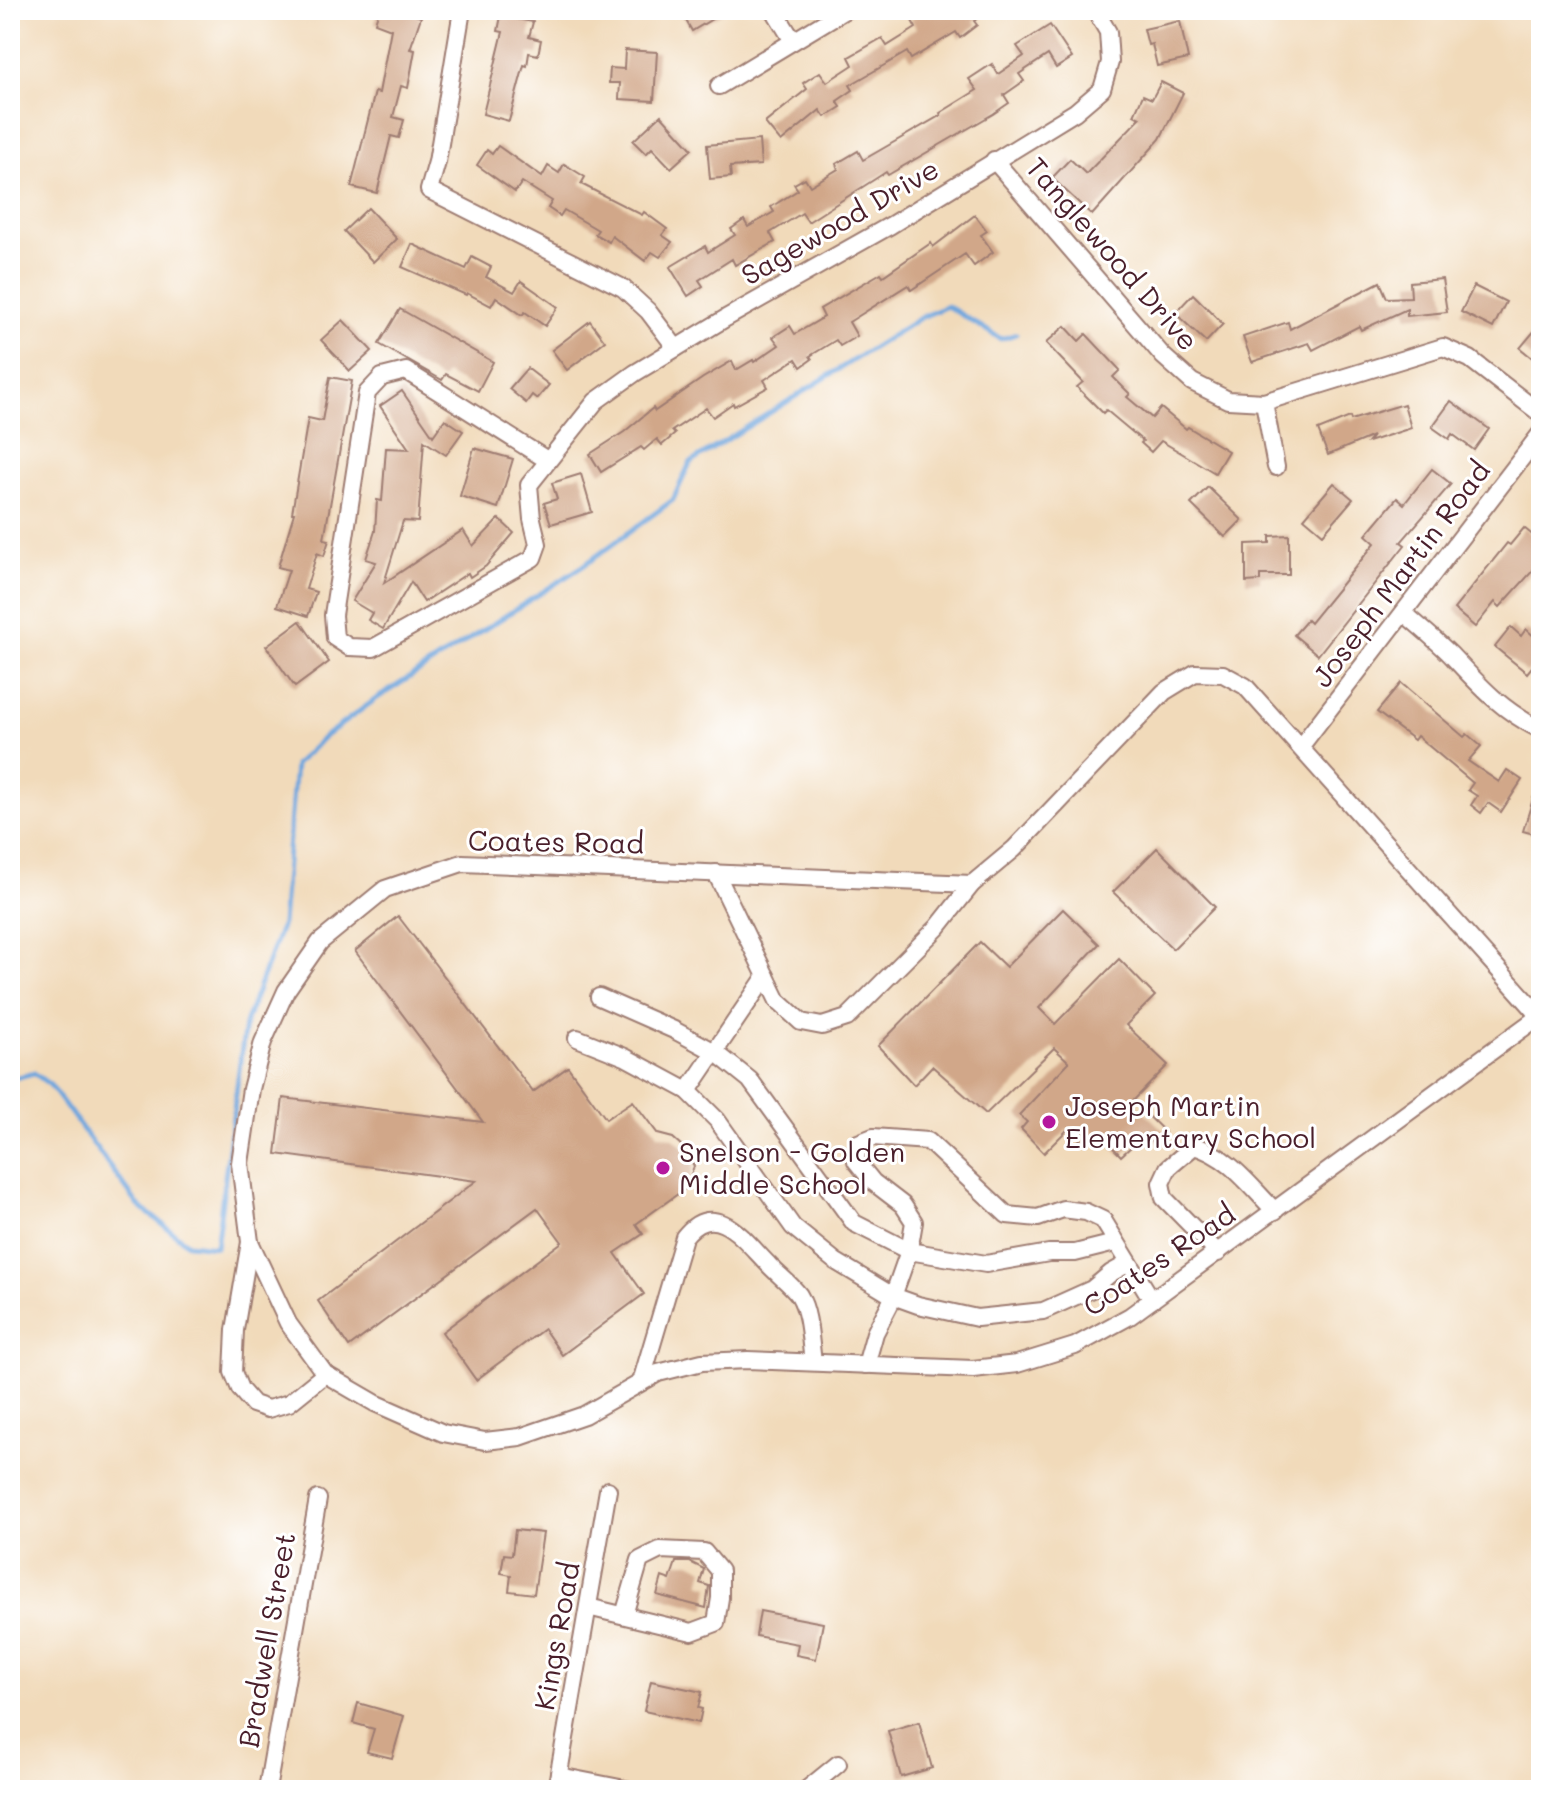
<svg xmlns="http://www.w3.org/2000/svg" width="1551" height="1800" font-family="Mali,sans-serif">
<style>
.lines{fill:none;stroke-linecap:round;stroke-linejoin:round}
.stream{stroke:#6fa6dd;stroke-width:5}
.building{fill:#d1a789}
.minor-casing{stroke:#9e7c72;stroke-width:20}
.minor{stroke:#fff;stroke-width:16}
.poi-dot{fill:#b5179e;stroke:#fff;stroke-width:3}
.labels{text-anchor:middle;stroke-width:6;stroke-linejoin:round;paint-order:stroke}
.street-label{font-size:28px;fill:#4a1f2b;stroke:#fff}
.poi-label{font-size:28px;fill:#4a1f2b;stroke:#fff;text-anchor:start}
</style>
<rect width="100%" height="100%" fill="#fff"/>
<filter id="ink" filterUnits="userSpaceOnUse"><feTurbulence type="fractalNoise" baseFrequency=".0125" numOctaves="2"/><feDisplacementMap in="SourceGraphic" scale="16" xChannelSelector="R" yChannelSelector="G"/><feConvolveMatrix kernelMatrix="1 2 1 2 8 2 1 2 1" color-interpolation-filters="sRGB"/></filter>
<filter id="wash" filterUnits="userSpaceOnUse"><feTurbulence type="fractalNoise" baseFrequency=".006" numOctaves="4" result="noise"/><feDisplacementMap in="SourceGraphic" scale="32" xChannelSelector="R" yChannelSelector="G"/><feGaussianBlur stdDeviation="1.8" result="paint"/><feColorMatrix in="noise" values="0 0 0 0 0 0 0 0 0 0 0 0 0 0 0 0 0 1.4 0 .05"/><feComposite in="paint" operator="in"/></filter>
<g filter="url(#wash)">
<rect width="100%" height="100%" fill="#f1daba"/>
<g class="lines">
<polyline class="stream" points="10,1079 34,1073 50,1085 139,1206 188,1244 216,1247 245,1024 282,924 295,765 324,737 376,699 583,566 673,500 690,463 920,318 947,306 1001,339 1016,334"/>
</g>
<g id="blocks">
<g class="building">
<polygon points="379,10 413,10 412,14 421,17 410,49 415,50 408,88 401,86 393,117 404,120 399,138 391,136 377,193 351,187 375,92 379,93 391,29 375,23"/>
<polygon points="680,10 727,10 692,31"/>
<polygon points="925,10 988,10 974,21 977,25 960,38 956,32 911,59 907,52 850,85 853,90 837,101 841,107 825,117 820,110 781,142 765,123 807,89 803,83 820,72 827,82 853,65 849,57 882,38 887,46 916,28 911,19"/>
<polygon points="501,16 533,22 529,37 541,40 538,55 529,53 527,66 524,65 509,121 483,114 503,32 498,31"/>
<polygon points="1180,21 1188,59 1157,66 1152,44 1148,45 1144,29"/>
<polygon points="1050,25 1072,58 1056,68 1048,55 1019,74 1024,81 1004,95 1009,103 993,114 888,175 886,172 808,222 802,213 770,233 775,242 735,265 732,259 699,280 703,286 688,296 670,267 705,246 708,252 735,235 731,229 744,220 748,227 774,212 771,207 798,190 794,184 805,178 810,186 838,169 836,164 858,151 863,160 941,115 940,113 977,90 969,79 992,64 998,74 1024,56 1017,46"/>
<polygon points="625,50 657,52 654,101 619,99 620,83 609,83 610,68 624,69"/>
<polygon points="1161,82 1183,93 1160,139 1092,215 1052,178 1070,159 1086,174 1140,118 1134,115 1143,95 1152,99"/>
<polygon points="661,115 692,149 671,168 652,148 646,154 633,141"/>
<polygon points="759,140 761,165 730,167 731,177 710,179 707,145"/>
<polygon points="498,146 542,177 548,166 559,173 564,164 585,177 581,184 642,215 644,212 667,229 662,235 672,242 660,257 652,252 645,261 612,236 609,242 595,234 598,230 564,210 560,216 548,208 552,201 522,182 515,192 477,165 487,150 492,154"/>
<polygon points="368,208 397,239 373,262 344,231"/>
<polygon points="975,215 987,231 981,235 993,252 974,266 965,254 911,290 908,285 849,322 857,336 840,346 836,340 810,356 812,359 801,367 796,359 764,380 768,387 734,406 733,403 713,417 706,408 672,431 675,434 662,445 657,439 644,450 641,447 601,472 590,454 624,432 653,408 655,411 703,378 732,361 736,370 753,360 754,362 779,345 773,337 790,326 795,334 824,317 820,309 881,273 883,276 931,243 933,247"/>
<polygon points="412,244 466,269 472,257 491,267 486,277 514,292 521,281 558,307 545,326 525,312 522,315 496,297 491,306 467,293 466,295 402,267"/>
<polygon points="1442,279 1447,312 1407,316 1407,309 1361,330 1359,326 1313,350 1309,343 1252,362 1243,337 1288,322 1290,329 1380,282 1387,298 1411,297 1410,282"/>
<polygon points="1474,286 1506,302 1493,328 1461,312"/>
<polygon points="1193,294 1223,324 1206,342 1175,313"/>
<polygon points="400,309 493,362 478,391 446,374 442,380 379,344"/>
<polygon points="343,320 372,351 350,371 321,340"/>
<polygon points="590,321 605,341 567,370 552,350"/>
<polygon points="1541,323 1541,365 1520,348"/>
<polygon points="1065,326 1079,341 1086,334 1120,370 1113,377 1130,394 1127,397 1152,418 1161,408 1186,429 1188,427 1228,451 1215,473 1161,441 1151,452 1141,443 1143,441 1106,410 1103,413 1077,387 1083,382 1046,343"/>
<polygon points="527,368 549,385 537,399 532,395 526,403 509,389"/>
<polygon points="330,377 352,381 324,539 329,540 324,556 317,553 306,589 316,592 308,616 277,606 289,570 278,567 294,513 292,513 308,418 322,421"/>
<polygon points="402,391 433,436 445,419 463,431 446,455 424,441 418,522 403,521 384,583 463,530 473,546 499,519 514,533 486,566 470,577 468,573 424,602 411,582 383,629 368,620 372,613 352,601 376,562 366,559 375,531 377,500 382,501 386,448 409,449 380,406"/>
<polygon points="1451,401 1489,429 1474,450 1452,434 1449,439 1432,427"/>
<polygon points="1404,404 1411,428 1368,442 1373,436 1328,455 1318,430 1350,417 1351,420"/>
<polygon points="474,448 513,459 498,508 460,496"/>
<polygon points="1432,469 1451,484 1401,542 1405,545 1318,655 1294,635 1307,620 1310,623 1375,543 1366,535 1397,498 1404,504"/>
<polygon points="581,474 592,512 551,524 544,503 557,499 552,483"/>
<polygon points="1334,483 1353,499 1323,534 1304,518"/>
<polygon points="1208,487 1242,520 1225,537 1191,504"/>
<polygon points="1524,528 1541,542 1541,555 1534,563 1537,566 1500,607 1495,602 1475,627 1454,609 1507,543 1510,545"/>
<polygon points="1289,535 1289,575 1260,575 1260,581 1246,582 1246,544 1270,543 1270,536"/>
<polygon points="300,621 329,662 295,687 266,646"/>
<polygon points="1511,627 1521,636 1526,629 1537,639 1533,644 1541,650 1541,656 1527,673 1495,647"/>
<polygon points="1401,683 1464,737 1467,734 1481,746 1468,761 1499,782 1507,770 1522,780 1501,812 1488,803 1481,813 1471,805 1477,796 1468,790 1473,783 1417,736 1414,740 1377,712"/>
<polygon points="1538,783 1541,783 1541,836 1523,831"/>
<polygon points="1157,848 1215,907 1173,949 1113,892"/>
<polygon points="1063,909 1099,944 1039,1008 1055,1024 1119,959 1155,996 1126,1025 1168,1065 1133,1101 1165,1132 1155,1144 1145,1134 1121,1156 1099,1133 1085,1145 1069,1128 1044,1153 1021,1129 1027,1122 1019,1115 1069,1062 1054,1048 986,1114 932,1066 914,1085 878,1046 980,942 1006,967"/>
<polygon points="398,916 533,1092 568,1067 606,1119 633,1101 658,1134 673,1138 683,1147 694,1166 686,1188 636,1224 643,1234 615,1253 644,1294 562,1355 544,1329 476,1380 442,1332 562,1242 537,1208 349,1347 318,1301 476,1181 276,1154 283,1098 483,1122 355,951"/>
<polygon points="515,1530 543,1533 534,1594 509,1591 511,1575 501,1573 504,1554 512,1555"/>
<polygon points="676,1562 690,1562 704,1569 700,1583 709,1586 706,1608 657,1595 662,1577 670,1580"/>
<polygon points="760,1611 823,1623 816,1659 796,1655 798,1644 756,1636"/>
<polygon points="651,1681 702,1692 698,1708 702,1709 699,1723 644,1711"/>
<polygon points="358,1703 404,1716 392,1758 367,1752 374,1729 353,1723"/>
<polygon points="919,1722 932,1768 901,1777 888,1731"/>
</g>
</g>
</g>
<g filter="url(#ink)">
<use href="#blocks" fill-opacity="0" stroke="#9e7c72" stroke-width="2"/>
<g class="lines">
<g class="minor-casing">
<g id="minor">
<polyline points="462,10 437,162 429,190 623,288 648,311 676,348"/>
<polyline points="774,10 793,41"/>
<polyline points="719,86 845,10"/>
<polyline points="994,160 1163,356 1192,382 1228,400 1264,402 1443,347 1470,359 1541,414"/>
<polyline points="1264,402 1276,467"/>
<polyline points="547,460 406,371 382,377 367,393 333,615 335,638 349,647 373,648 533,558 538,544 532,519 529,485 596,401 635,373 726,318 891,225 1075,112 1102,89 1110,62 1108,32 1095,10"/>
<path d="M1404,613C1420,627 1436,640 1451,655C1480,686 1501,710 1541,730"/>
<polyline points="1301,746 1541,433"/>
<polyline points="716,873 778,1001 801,1022 822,1026 847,1018 938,927 972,884"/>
<polyline points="599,997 674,1030 715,1052 750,1080 854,1223 909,1251 986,1264 1049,1253 1075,1253 1115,1243"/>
<polyline points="1540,1016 1245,686 1223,674 1195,673 1164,692 1014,849 972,884 462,863 385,889 320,942 286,991 263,1042 251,1089 240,1163 250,1242 288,1323 325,1374 375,1403 443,1433 485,1441 520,1437 584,1415 658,1373 702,1362 748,1360 973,1369 1017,1364 1075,1346 1130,1316 1541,1015"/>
<polyline points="577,1038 625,1057 688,1091 717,1120 793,1227 835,1261 893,1296 918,1305 977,1318 1043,1311 1092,1289 1111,1273 1129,1263"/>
<polyline points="688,1091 766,976"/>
<polyline points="250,1242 235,1330 233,1372 240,1389 253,1404 268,1409 289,1403 325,1374"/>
<path d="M1218,1253L1164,1198L1161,1183L1168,1168L1194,1146C1228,1155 1251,1187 1275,1211"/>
<polyline points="866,1365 875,1333 891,1302 909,1251 914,1222 903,1205 873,1182 856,1161 858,1143 873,1137 928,1141 1007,1215 1038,1218 1063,1209 1086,1212 1103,1220 1152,1300"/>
<path d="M641,1382L684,1237C715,1197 745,1241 768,1264C777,1274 791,1284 799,1295C810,1313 810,1342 813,1362"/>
<polyline points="588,1607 692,1632 716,1623 720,1598 720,1571 704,1552 660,1550 640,1560 624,1615"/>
<polyline points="559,1776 630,1790"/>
<polyline points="267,1790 318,1499"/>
<polyline points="556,1790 608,1490"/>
<polyline points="806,1790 838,1764"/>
</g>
</g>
<use href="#minor" class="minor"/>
</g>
</g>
<g class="poi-dot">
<circle cx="1049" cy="1122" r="8"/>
<circle cx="663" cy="1168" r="8"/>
</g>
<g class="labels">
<g class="street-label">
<text transform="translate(840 222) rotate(-30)" y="10">Sagewood Drive</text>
<text transform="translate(1112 254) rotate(49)" y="10">Tanglewood Drive</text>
<text transform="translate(1401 574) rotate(-53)" y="10">Joseph Martin Road</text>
<text transform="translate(556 842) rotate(1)" y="10">Coates Road</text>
<text transform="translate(1159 1260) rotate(-34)" y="10">Coates Road</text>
<text transform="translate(557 1636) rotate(-80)" y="10">Kings Road</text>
<text transform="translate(267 1640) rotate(-80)" y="10">Bradwell Street</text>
</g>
<g class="poi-label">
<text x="1065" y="1116">Joseph Martin<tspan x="1065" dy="32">Elementary School</tspan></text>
<text x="679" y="1162">Snelson - Golden<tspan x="679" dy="32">Middle School</tspan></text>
</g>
</g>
<rect width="1551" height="1800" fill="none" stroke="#fff" stroke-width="40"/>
</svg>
